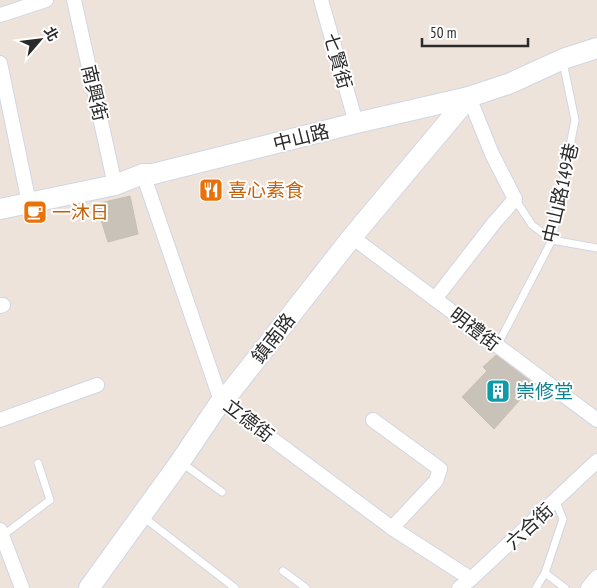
<svg xmlns="http://www.w3.org/2000/svg" width="597" height="588" font-family="'PT Sans Narrow','Noto Sans TC',sans-serif">
<style>
.building{fill:#c8c2b9;stroke:#c9bfb4}
.lines{fill:none;stroke-linecap:round;stroke-linejoin:round}
.lane-casing{stroke:#d0d6e5;stroke-width:9}
.street-casing{stroke:#d0d6e5;stroke-width:16}
.secondary-casing{stroke:#d0d6e5;stroke-width:22}
.lane{stroke:#fff;stroke-width:7}
.street{stroke:#fff;stroke-width:14}
.secondary{stroke:#fff;stroke-width:20}
.labels{text-anchor:middle;stroke-width:4;stroke-linejoin:round;paint-order:stroke}
.street-label{font-size:19px;fill:#2a2a2a;stroke:#fff}
.food-label{font-size:19px;fill:#c56008;stroke:#fff;text-anchor:start}
.culture-label{font-size:19px;fill:#0d838f;stroke:#fff;text-anchor:start}
</style>
<rect width="100%" height="100%" fill="#eee3da"/>
<g class="building">
<polygon points="130,196 138,234 108,242 96,204"/>
<polygon points="496,355 534,384 494,429 462,397 487,371 483,367"/>
</g>
<g class="lines">
<g class="lane-casing">
<g id="lane">
<polyline points="515,199 532,225 552,240 597,248"/>
<polyline points="497,346 552,240 575,120 563,62"/>
<polyline points="182,463 222,492"/>
<polyline points="556,502 563,519 545,573 565,588"/>
<polyline points="142,516 235,588"/>
<polyline points="2,536 50,500 38,463"/>
<polyline points="283,571 306,588"/>
<polyline points="536,588 545,573"/>
</g>
</g>
<g class="street-casing">
<g id="street">
<polyline points="74,0 115,185"/>
<polyline points="321,0 356,123"/>
<polyline points="0,15 46,0"/>
<polyline points="0,63 29,203"/>
<polyline points="143,174 221,401 392,528 471,579"/>
<polyline points="352,237 597,420"/>
<polyline points="435,299 494,223 515,199 492,154 469,97"/>
<polyline points="0,306 3,305"/>
<polyline points="0,420 97,385"/>
<polyline points="373,420 440,469 436,481 392,528"/>
<polyline points="0,530 22,588"/>
<polyline points="459,588 471,579 597,461"/>
<polyline points="588,588 597,577"/>
</g>
</g>
<g class="secondary-casing">
<g id="secondary">
<polyline points="0,209 115,185 143,174 153,174 356,123 469,97 511,83 563,59 597,48"/>
<polyline points="89,588 180,462 221,401 232,390 352,237 469,97"/>
</g>
</g>
<use href="#lane" class="lane"/>
<use href="#street" class="street"/>
<use href="#secondary" class="secondary"/>
</g>
<defs>
<g id="restaurant-square" transform="scale(1.25)"><rect x="-9" y="-9" width="18" height="18" rx="4" fill="#e8710a" stroke="#fff"/><path d="M-5-6h1v4h1v-4h1v4h1v-4h1v5L-1.5 .5V6h-2V.5L-5-1ZM5-6V6H3V1.5H1.5Q1.5-4 5-6Z" fill="#fff"/></g>
<g id="cafe-square" transform="scale(1.25)"><rect x="-9" y="-9" width="18" height="18" rx="4" fill="#e8710a" stroke="#fff"/><path d="M-5.5-4.5H6V0H3Q3 3.5 0 3.5H-2.5Q-5.5 3.5-5.5 0ZM3-3.2v2h1.7v-2ZM-6 4.5H4V6H-6Z" fill="#fff"/></g>
<g id="building-square" transform="scale(1.25)"><rect x="-9" y="-9" width="18" height="18" rx="4" fill="#0f9aa8" stroke="#fff"/><path d="M-4-6H4V6H1V3H-1V6H-4ZM-2.5-4.3h1.7v1.8h-1.7ZM.8-4.3h1.7v1.8H.8ZM-2.5-1h1.7V.8h-1.7ZM.8-1h1.7V.8H.8Z" fill="#fff"/></g>
</defs>
<g fill-rule="evenodd">
<use href="#restaurant-square" x="211" y="190"/>
<use href="#cafe-square" x="35" y="212"/>
<use href="#building-square" x="498" y="391"/>
</g>
<g class="labels">
<g class="street-label">
<text transform="translate(338 61) rotate(74)" y="7">七賢街</text>
<text transform="translate(95 93) rotate(77)" y="7">南興街</text>
<text transform="translate(301 137) rotate(-14)" y="7">中山路</text>
<text transform="translate(560 193) rotate(-77)" y="7">中山路149巷</text>
<text transform="translate(475 329) rotate(37)" y="7">明禮街</text>
<text transform="translate(273 338) rotate(-52)" y="7">鎮南路</text>
<text transform="translate(249 420) rotate(38)" y="7">立德街</text>
<text transform="translate(529 526) rotate(-43)" y="7">六合街</text>
</g>
<g class="food-label">
<text x="228" y="197">喜心素食</text>
<text x="52" y="219">一沐日</text>
</g>
<g class="culture-label">
<text x="516" y="398">崇修堂</text>
</g>
</g>
<g transform="translate(40 40) rotate(62)" stroke="#ffffff" stroke-width="4" paint-order="stroke">
<path d="M0-4L9 19L0 12L-9 19Z" fill="#2a2a2a"/>
<text y="-8" font-size="14" font-weight="bold" text-anchor="middle" fill="#2a2a2a">北</text>
</g>
<path d="M422 38v8h106v-8" fill="none" stroke="#2a2a2a" stroke-width="2.5"/>
<text x="430" y="38" font-size="15" fill="#2a2a2a" stroke="#ffffff" stroke-width="4" paint-order="stroke">50 m</text>
</svg>
